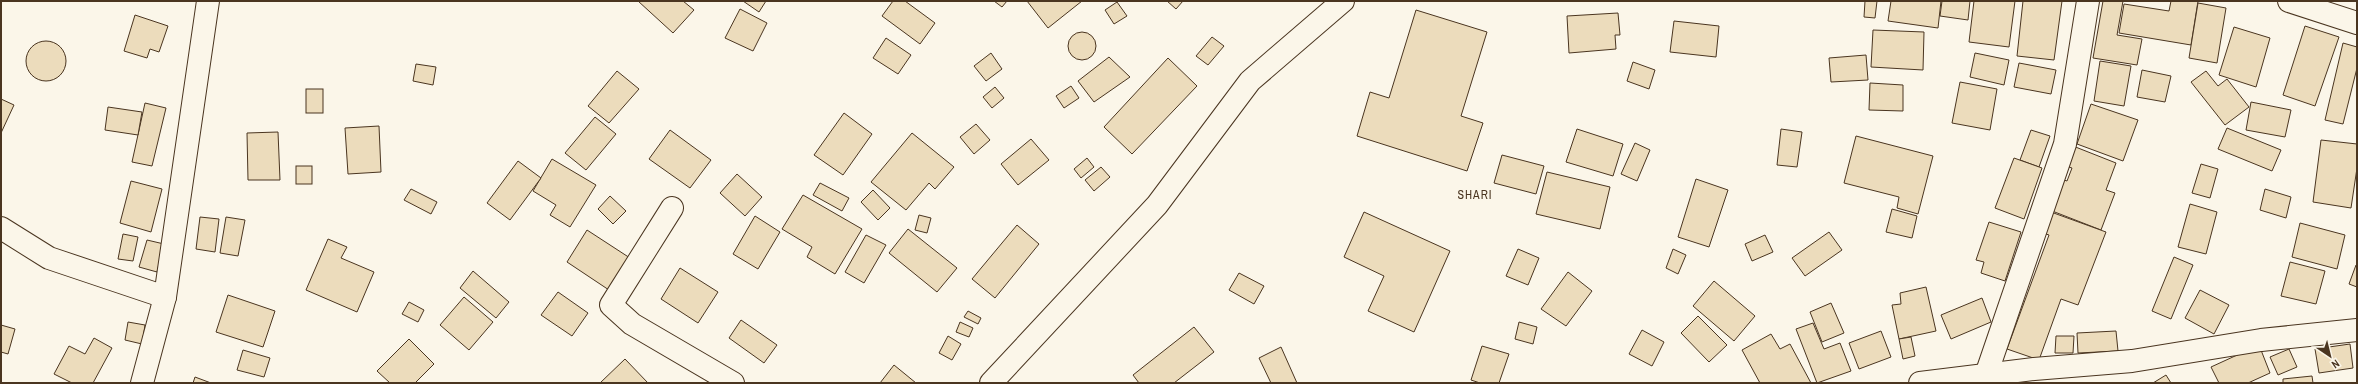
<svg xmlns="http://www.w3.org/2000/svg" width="2358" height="384" font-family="'Archivo Narrow',sans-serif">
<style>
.building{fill:#ecdcbc;stroke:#4a3520}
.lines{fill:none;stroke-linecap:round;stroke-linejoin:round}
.street-casing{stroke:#4a3520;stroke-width:24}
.secondary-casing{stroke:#4a3520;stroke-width:24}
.street{stroke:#fbf6e9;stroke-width:22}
.secondary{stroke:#fbf6e9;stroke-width:22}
.labels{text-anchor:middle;stroke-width:3;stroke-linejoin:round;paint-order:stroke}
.quarter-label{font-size:12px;letter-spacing:1px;fill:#4a3520;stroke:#fbf6e9}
</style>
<rect width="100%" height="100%" fill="#fbf6e9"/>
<g class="building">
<polygon points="638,1 683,1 694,10 673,33"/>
<polygon points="743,1 766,1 759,12"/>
<polygon points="893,1 905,1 935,23 920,44 882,16"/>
<polygon points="994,1 1007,1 1002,7"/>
<polygon points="1027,1 1082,1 1048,28"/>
<polygon points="1167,1 1183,1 1176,9"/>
<polygon points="1865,1 1877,1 1875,18 1864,17"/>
<polygon points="1891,1 1941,1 1938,28 1888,21"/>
<polygon points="1942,1 1970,1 1968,20 1940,16"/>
<polygon points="1974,1 2015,1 2009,47 1969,42"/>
<polygon points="2023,1 2062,1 2054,60 2017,56"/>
<polygon points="2103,1 2123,1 2117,35 2142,39 2137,65 2093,58"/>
<polygon points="2171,1 2198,1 2191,45 2119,33 2124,4 2169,11"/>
<polygon points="1117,2 1127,16 1114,24 1105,10"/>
<polygon points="2198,3 2226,8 2217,63 2189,58"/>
<polygon points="740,9 767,23 753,51 725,38"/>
<polygon points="1416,10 1487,32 1461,116 1483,123 1467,171 1357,136 1370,92 1389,98"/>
<polygon points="1618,13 1620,35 1615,35 1616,49 1569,53 1567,16"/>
<polygon points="135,15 168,26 159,52 150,49 147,58 124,51"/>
<polygon points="1674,21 1719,26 1716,57 1670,52"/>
<polygon points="2305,26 2339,37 2315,106 2283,95"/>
<polygon points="2234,27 2270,38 2256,87 2219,75"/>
<polygon points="1873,30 1924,32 1923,70 1871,67"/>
<circle cx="1082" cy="46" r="14"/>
<polygon points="1212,37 1224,46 1208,65 1196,56"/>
<polygon points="886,38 911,55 898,74 873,58"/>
<circle cx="46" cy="61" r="20"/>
<polygon points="2343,43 2357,47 2357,68 2343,124 2325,120"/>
<polygon points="991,53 1002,69 986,81 974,66"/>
<polygon points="1975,53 2009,60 2004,85 1970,77"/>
<polygon points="1866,55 1868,80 1831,82 1829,58"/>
<polygon points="1109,57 1130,77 1094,102 1078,81"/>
<polygon points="1168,58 1197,86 1132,154 1104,127"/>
<polygon points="2100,61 2131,66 2124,106 2094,101"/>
<polygon points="1633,62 1655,70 1649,89 1627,81"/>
<polygon points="2019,63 2056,70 2051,94 2014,87"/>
<polygon points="416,64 436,67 433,85 413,81"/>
<polygon points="2142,70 2171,76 2165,102 2137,97"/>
<polygon points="617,71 639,89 609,123 588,106"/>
<polygon points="2206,71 2218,86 2227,79 2249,107 2225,125 2191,82"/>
<polygon points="1960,82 1997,89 1990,130 1952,123"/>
<polygon points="1870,83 1903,85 1903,111 1869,110"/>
<polygon points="1071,86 1079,98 1064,108 1056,96"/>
<polygon points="995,87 1004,98 992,108 983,97"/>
<rect x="306" y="89" width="17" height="24"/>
<polygon points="1,99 14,105 1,133"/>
<polygon points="2251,102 2291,110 2285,137 2246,130"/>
<polygon points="145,103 166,108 152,166 132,162"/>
<polygon points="2091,104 2138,120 2123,161 2077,144"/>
<polygon points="108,107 142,112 138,135 105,130"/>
<polygon points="844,113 872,134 843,175 814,155"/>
<polygon points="595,117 616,134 586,170 565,153"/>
<polygon points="976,124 990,140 974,154 960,137"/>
<polygon points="379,126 381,172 348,174 345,128"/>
<polygon points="2227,128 2281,150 2272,171 2218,149"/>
<polygon points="1577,129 1623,144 1613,176 1566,162"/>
<polygon points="1781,129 1802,132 1797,167 1777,165"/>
<polygon points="670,130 711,160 690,188 649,159"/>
<polygon points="2031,130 2050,136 2039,167 2020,160"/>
<polygon points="278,132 280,180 248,180 247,133"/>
<polygon points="912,133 954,167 935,189 929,183 906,210 871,182"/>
<polygon points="1856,136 1933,156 1918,214 1897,208 1899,197 1844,183"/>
<polygon points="1031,139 1049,160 1018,185 1001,164"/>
<polygon points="2321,140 2357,144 2357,168 2351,208 2313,202"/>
<polygon points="1635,143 1650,150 1637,181 1621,174"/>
<polygon points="2073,146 2116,163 2106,190 2115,193 2101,230 2047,209 2058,178 2067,181 2072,168 2065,166"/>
<polygon points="1502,155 1544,166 1536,194 1494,183"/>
<polygon points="1087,158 1094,167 1081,178 1074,169"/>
<polygon points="2014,158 2042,168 2024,219 1995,208"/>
<polygon points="552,159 596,185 570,227 550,215 556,205 533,191"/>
<polygon points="518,161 541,178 510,220 487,203"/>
<polygon points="2201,164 2218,169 2210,198 2192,193"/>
<rect x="296" y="166" width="16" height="18"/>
<polygon points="1101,167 1110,177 1094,191 1085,180"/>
<polygon points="1547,172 1610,187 1600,229 1536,214"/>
<polygon points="737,174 762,197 745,216 720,193"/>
<polygon points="1696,179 1728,190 1709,247 1678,237"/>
<polygon points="131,181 162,189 151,232 120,223"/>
<polygon points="820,183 849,198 842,211 813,195"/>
<polygon points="411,189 437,202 431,214 404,200"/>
<polygon points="2265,189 2291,197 2286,218 2260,210"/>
<polygon points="873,190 890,208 878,220 861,202"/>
<polygon points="803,195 862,229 835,274 807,257 812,247 782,229"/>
<polygon points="610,196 626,211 613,224 598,209"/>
<polygon points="2190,204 2217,212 2206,254 2178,247"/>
<polygon points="1892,209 1917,216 1912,238 1886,232"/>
<polygon points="1364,212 1450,251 1414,332 1368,311 1384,276 1344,257"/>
<polygon points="2051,212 2106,232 2078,305 2061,299 2039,360 2007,349 2049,235 2043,233"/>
<polygon points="919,215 931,218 927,233 915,230"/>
<polygon points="755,216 780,232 758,269 733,254"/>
<polygon points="200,217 219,219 215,252 196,249"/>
<polygon points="226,217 245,220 238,256 220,253"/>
<polygon points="1989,222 2021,232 2005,281 1981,273 1984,262 1976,260"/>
<polygon points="2300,223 2345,235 2337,269 2292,257"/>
<polygon points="1017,225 1039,244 995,298 972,279"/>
<polygon points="908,229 957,268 937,292 889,253"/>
<polygon points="587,230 630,258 609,290 567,262"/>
<polygon points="1829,232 1842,250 1805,276 1792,258"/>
<polygon points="123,234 138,237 133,261 118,259"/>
<polygon points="866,235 886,245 864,283 845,272"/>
<polygon points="1765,235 1773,252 1752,261 1745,244"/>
<polygon points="328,239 347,247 341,258 374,272 357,312 306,290"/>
<polygon points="147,240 164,244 157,272 139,267"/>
<polygon points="1518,249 1539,258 1528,285 1506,276"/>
<polygon points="1673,249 1686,255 1678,274 1666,268"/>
<polygon points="2174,257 2193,265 2171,319 2152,311"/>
<polygon points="2290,262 2325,271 2316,304 2281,296"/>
<polygon points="2356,265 2357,265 2357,287 2349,284"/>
<polygon points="680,268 718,292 698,323 661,299"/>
<polygon points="473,271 509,302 496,318 460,288"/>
<polygon points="1568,272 1592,291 1566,326 1541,309"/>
<polygon points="1239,273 1264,286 1254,304 1229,290"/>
<polygon points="1714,281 1755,316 1734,341 1693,306"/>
<polygon points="1926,287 1936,331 1899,339 1892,305 1901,304 1900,293"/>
<polygon points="2200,290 2229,305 2214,334 2185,318"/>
<polygon points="558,292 588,313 572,336 541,315"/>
<polygon points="228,295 275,311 263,347 216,332"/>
<polygon points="464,297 493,322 469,350 440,325"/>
<polygon points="1982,298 1991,322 1951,339 1941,315"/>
<polygon points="409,302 424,310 418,322 402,314"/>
<polygon points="1831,303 1844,333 1822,342 1810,312"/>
<polygon points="968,311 981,318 978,324 964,317"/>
<polygon points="1698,316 1727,345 1709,362 1681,333"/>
<polygon points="741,320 777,345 764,363 729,338"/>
<polygon points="128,322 145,325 142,344 125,340"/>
<polygon points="960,322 973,328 969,337 956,332"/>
<polygon points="1519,322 1537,327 1533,344 1515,339"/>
<polygon points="1813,323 1824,349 1840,343 1851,371 1817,383 1796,329"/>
<polygon points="1,325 15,329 8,354 1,352"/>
<polygon points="1194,327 1214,352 1174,383 1139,383 1133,375"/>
<polygon points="1642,330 1664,342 1652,366 1629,354"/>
<polygon points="1881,331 1891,357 1859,369 1849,343"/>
<polygon points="2116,331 2118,351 2078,353 2077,333"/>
<polygon points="1771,334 1780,349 1790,344 1811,383 1760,383 1742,350"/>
<polygon points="948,336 961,344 952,360 939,353"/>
<polygon points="2056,336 2074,336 2073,353 2055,353"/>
<polygon points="1911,337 1915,356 1903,359 1899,339"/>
<polygon points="94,338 112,348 93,383 72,383 54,374 69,346 85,354"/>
<polygon points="409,339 434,364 415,383 390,383 377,371"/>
<polygon points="2350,344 2353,368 2319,373 2315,349"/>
<polygon points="2259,345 2270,373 2248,383 2219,383 2211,367"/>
<polygon points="1482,346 1509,354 1499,383 1480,383 1471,380"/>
<polygon points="1281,347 1297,383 1271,383 1259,358"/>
<polygon points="2289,349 2297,367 2278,375 2270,357"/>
<polygon points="243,350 270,358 264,377 237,370"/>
<polygon points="625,359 648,383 600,383"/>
<polygon points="894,365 916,383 880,383"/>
<polygon points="2166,375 2171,383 2153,383"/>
<polygon points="2312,376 2313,383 2283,383 2283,379"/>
<polygon points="195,377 211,383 193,383"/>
</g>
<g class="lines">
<g class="street-casing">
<g id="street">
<polyline points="672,208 611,305 632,324 733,383"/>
<polyline points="1,228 49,258 165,297"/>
<polyline points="1986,375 2065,144 2088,1"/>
<polyline points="1920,383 2034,369 2132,361 2261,340 2357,330"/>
</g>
</g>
<g class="secondary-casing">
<g id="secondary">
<polyline points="2289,1 2357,23"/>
<polyline points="142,383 165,297 208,1"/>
<polyline points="991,383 1157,205 1250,81 1343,1"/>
</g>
</g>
<use href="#street" class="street"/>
<use href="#secondary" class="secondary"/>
</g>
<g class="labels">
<g class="quarter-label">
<text x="1475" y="199">SHARI</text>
</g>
</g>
<rect width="2358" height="384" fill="none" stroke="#4a3520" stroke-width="4"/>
<g transform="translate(2330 356) rotate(145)" stroke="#fbf6e9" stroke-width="3" paint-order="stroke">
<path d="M0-3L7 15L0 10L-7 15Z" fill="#4a3520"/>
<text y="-6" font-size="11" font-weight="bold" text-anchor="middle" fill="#4a3520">N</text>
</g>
</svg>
